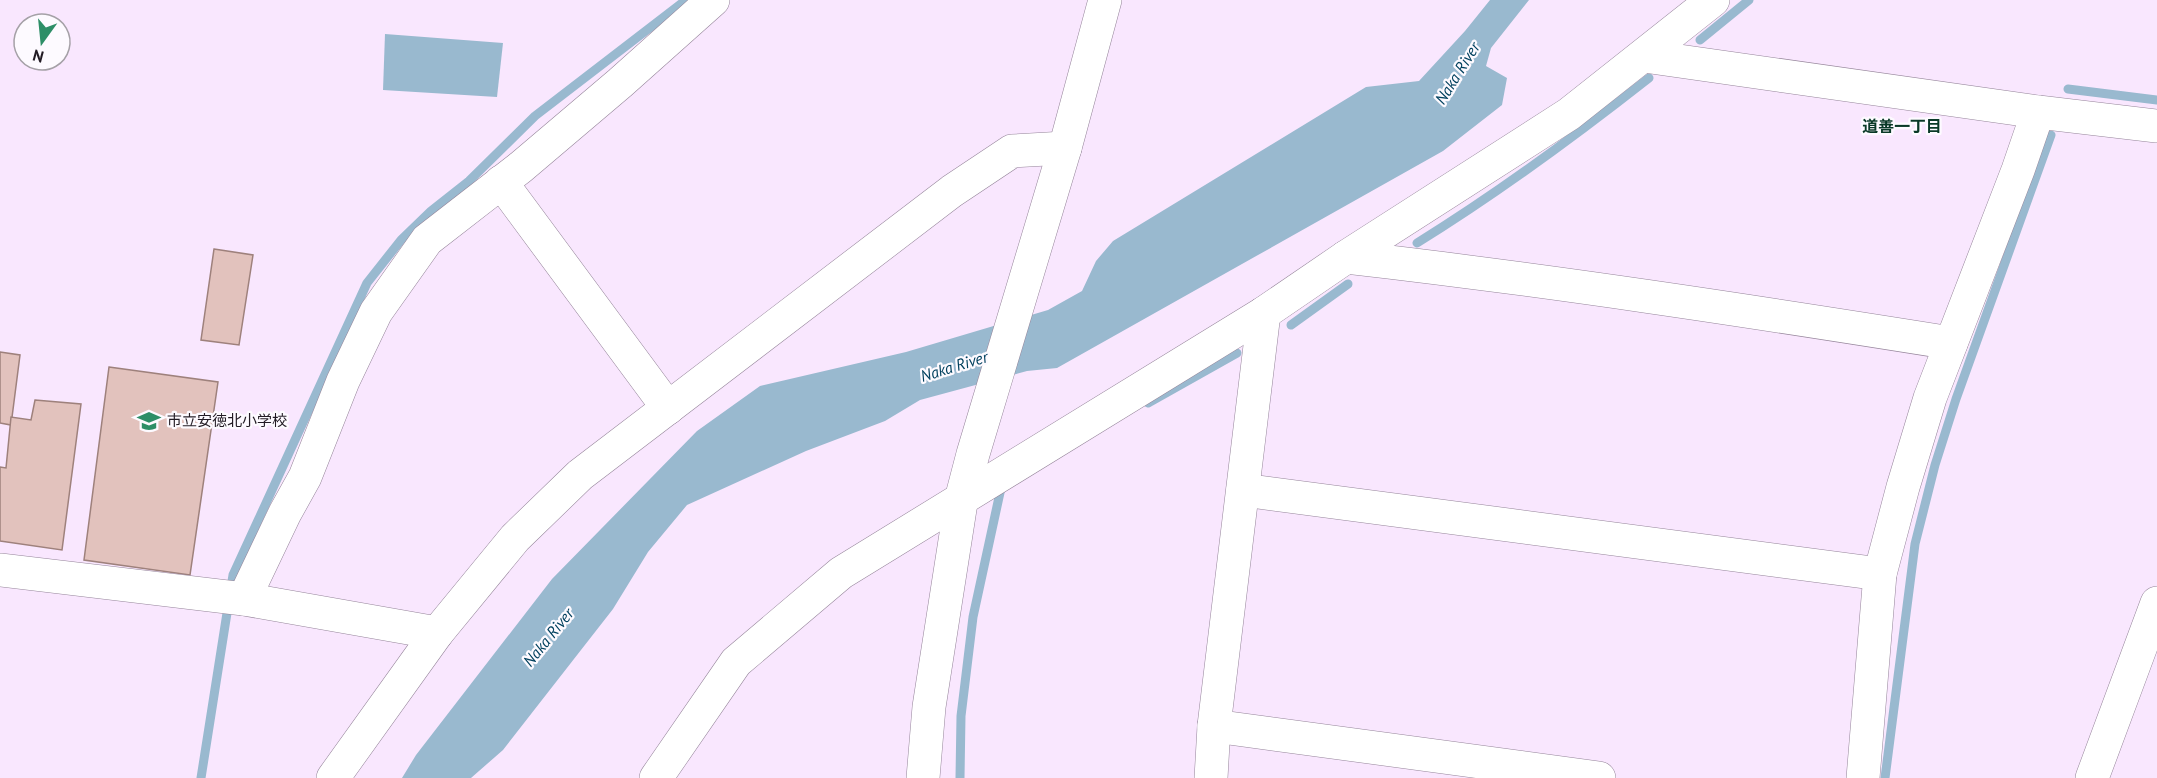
<svg xmlns="http://www.w3.org/2000/svg" width="2157" height="778" font-family="'PT Sans','Noto Sans JP',sans-serif">
<style>
.water{fill:#99b9cf}
.lines{fill:none;stroke-linecap:round;stroke-linejoin:round}
.stream{stroke:#99b9cf;stroke-width:9}
.building{fill:#e2c2bd;stroke:#9e817c;stroke-width:1.5}
.minor-casing{stroke:#95859a;stroke-width:34}
.tertiary-casing{stroke:#95859a;stroke-width:34}
.minor{stroke:#fff;stroke-width:33}
.tertiary{stroke:#fff;stroke-width:33}
.labels{text-anchor:middle;stroke-width:4.5;stroke-linejoin:round;paint-order:stroke}
.poi-label{font-size:15px;fill:#221b24;stroke:#fdfaff;text-anchor:start}
.water-label{font-size:16px;font-style:italic;fill:#01405e;stroke:#fdfaff}
.neighbourhood-label{font-size:16px;font-weight:bold;fill:#093927;stroke:#fdfaff}
</style>
<rect width="100%" height="100%" fill="#f9e7fe"/>
<g class="water">
<polygon points="1490,0 1529,0 1491,48 1486,66 1507,78 1502,105 1443,151 1057,368 1027,371 920,400 885,421 806,451 687,505 648,552 613,609 503,750 471,778 402,778 416,755 552,579 697,431 760,386 906,352 1048,310 1082,291 1096,261 1113,241 1366,87 1419,81 1465,31"/>
<polygon points="385,34 503,43 497,97 383,90"/>
</g>
<g class="lines">
<g class="stream">
<polyline points="1700,40 1749,0"/>
<polyline points="2068,89 2157,100"/>
<path d="M1417,243C1498,193 1574,137 1649,78"/>
<polyline points="1291,325 1348,284"/>
<polyline points="1148,403 1237,353"/>
<polyline points="201,778 233,575 367,283 401,240 431,211 469,181 535,116 686,0"/>
<polyline points="960,778 961,716 973,617 1001,488 1003,487"/>
<polyline points="1885,778 1915,544 1935,465 1956,399 2051,135"/>
</g>
</g>
<g class="building">
<polygon points="214,249 253,255 239,345 201,340"/>
<polygon points="0,352 20,355 11,425 0,423"/>
<polygon points="109,367 218,382 190,575 84,560"/>
<polygon points="35,400 81,404 62,550 0,541 0,467 6,468 11,417 31,420"/>
</g>
<g class="lines">
<g class="minor-casing">
<g id="minor">
<polyline points="1644,56 2038,112 2157,126"/>
<polyline points="501,182 668,408"/>
<path d="M1346,257C1548,280 1750,311 1951,343"/>
<polyline points="1243,490 1880,574"/>
<polyline points="0,570 244,599 437,633"/>
<polyline points="244,599 285,513 305,477 343,381 376,312 427,240 521,167 620,83 713,0"/>
<polyline points="1214,726 1599,778"/>
<polyline points="333,778 437,633 515,538 580,475 952,191 1012,151 1065,148"/>
<polyline points="656,778 736,662 841,573 1264,313 1346,257 1569,114 1713,0"/>
<polyline points="1211,778 1214,726 1264,313"/>
<polyline points="1863,778 1880,574 1903,487 1930,398 2018,170 2038,112"/>
<polyline points="2092,778 2157,603"/>
</g>
</g>
<g class="tertiary-casing">
<polyline id="tertiary" points="923,778 929,707 962,496 973,454 1065,148 1105,0"/>
</g>
<use href="#minor" class="minor"/>
<use href="#tertiary" class="tertiary"/>
</g>
<defs>
<g id="school-bare" transform="scale(1.8)"><path d="M0-5L7-2L0 1L-7-2ZM-4 1L0 2.5L4 1V4Q0 6-4 4Z" fill="#2d8e67" stroke="#fdfaff" stroke-width="2.5" paint-order="stroke"/></g>
</defs>
<g fill-rule="evenodd">
<use href="#school-bare" x="149" y="421"/>
</g>
<g class="labels">
<g class="poi-label">
<text x="167" y="426">市立安徳北小学校</text>
</g>
<g class="water-label">
<text transform="translate(1457 73) rotate(-58)" y="6">Naka River</text>
<text transform="translate(954 366) rotate(-17)" y="6">Naka River</text>
<text transform="translate(548 637) rotate(-51)" y="6">Naka River</text>
</g>
<g class="neighbourhood-label">
<text x="1902" y="132">道善一丁目</text>
</g>
</g>
<g transform="translate(42 42) rotate(195)"><circle r="28" fill="#fdfaff" stroke="#a5a1a7" stroke-width="1.5"/>
<path d="M0-4.5L10 22L0 15L-10 22Z" fill="#2d8e67"/>
<text y="-9" font-size="16" font-weight="bold" text-anchor="middle" fill="#221b24">N</text>
</g>
</svg>
